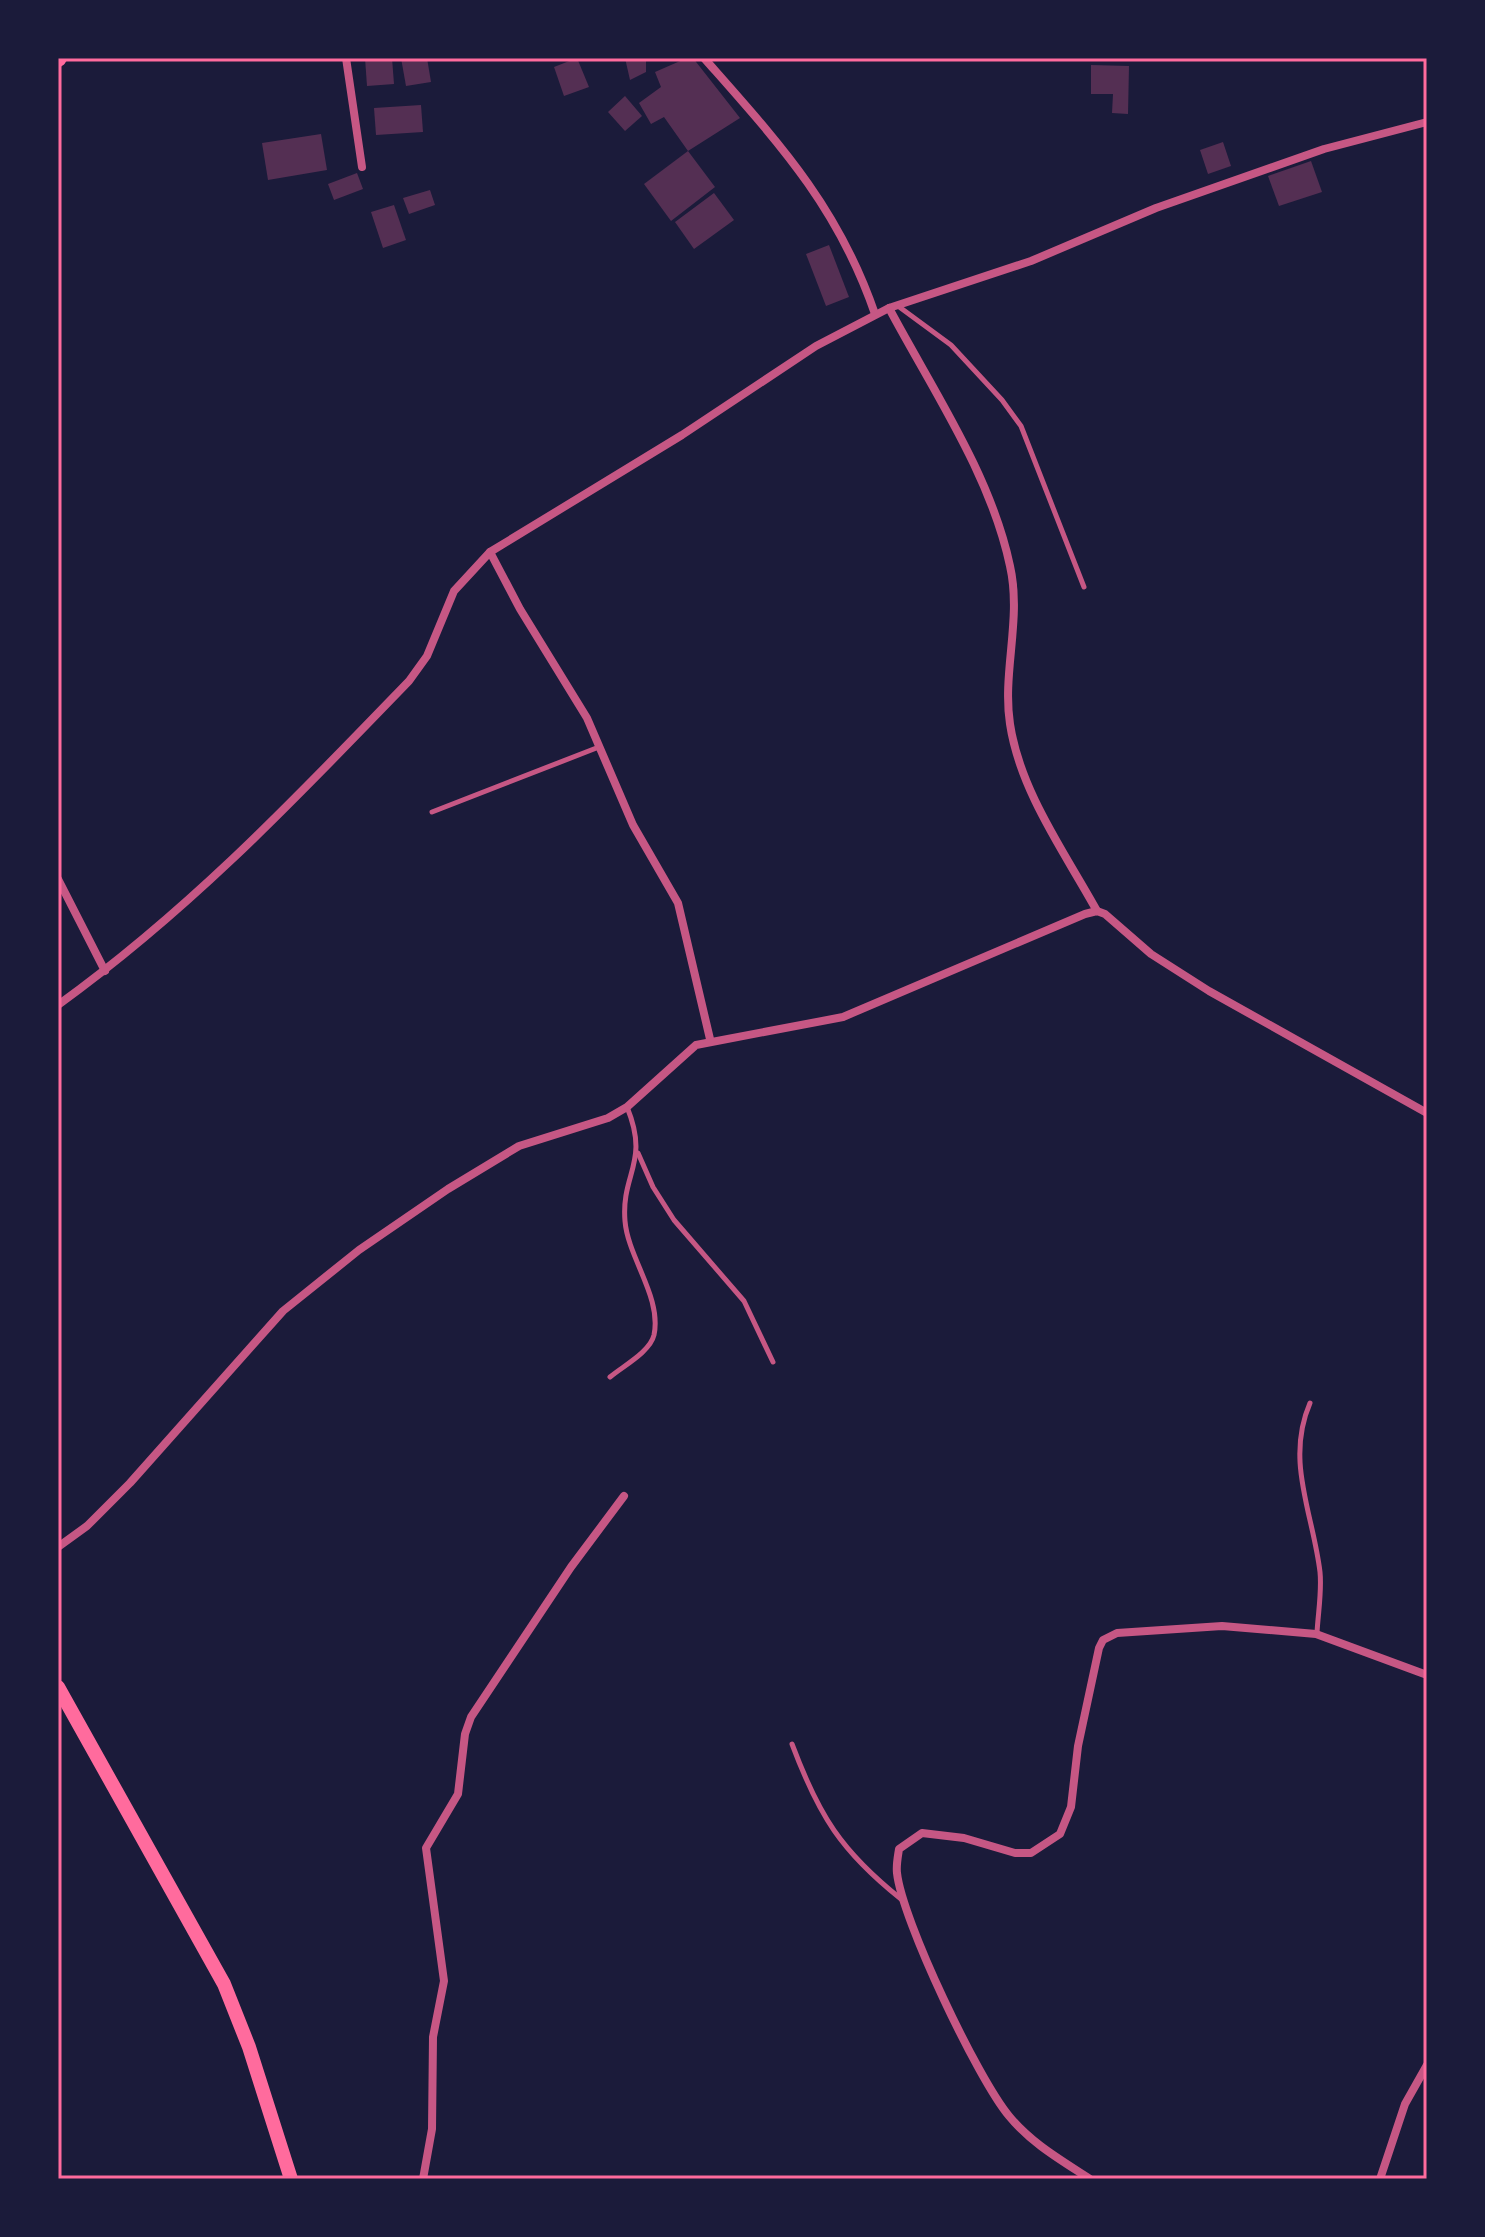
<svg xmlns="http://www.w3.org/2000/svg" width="1485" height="2237" font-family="'Times New Roman',serif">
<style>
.building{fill:#542f53}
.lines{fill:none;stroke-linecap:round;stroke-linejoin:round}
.service{stroke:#c65784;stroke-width:5}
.minor{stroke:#c65784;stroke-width:8}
.secondary{stroke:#ff6b9d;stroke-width:14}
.primary{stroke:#ff6b9d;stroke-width:16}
.neatline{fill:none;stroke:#ff6b9d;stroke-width:3}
</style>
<rect width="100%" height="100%" fill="#1b1b3a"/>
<g class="building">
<polygon points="365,58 392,58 394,84 367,86"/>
<polygon points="401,58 427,58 431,82 406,86"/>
<polygon points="577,58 589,87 564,96 554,67"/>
<polygon points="625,58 646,58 646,72 630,80"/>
<polygon points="687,58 693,58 740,118 688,151 664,117 651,124 639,103 661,87 655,72"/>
<polygon points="1091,65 1129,66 1128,114 1112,113 1113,94 1091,94"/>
<polygon points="625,96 642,116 625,131 608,112"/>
<polygon points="421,105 423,132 376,135 374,108"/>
<polygon points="321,134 327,170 268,180 262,143"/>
<polygon points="1223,142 1231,166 1208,174 1200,150"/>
<polygon points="688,151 715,187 671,221 644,184"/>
<polygon points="1311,161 1322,192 1279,206 1268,176"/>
<polygon points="357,173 363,189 334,200 328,184"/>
<polygon points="430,190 435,205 409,214 403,198"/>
<polygon points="714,193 734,220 694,249 675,222"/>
<polygon points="394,205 406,240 383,248 371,212"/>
<polygon points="829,245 849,297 826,306 806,254"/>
</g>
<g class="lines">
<g class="service">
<polyline points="898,306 951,345 1002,400 1021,426 1084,587"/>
<polyline points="432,812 599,747"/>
<polyline points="638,1153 653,1187 674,1220 744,1301 773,1362"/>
<path d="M610,1377C623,1366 650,1352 654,1335C662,1297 628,1258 625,1221C621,1173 650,1163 627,1107"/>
<path d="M1310,1403C1285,1461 1313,1513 1320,1572C1322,1592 1318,1613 1317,1633"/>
<path d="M792,1744C819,1816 841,1851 901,1899"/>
</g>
<g class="minor">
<polyline points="346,58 362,167"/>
<path d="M704,58C778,142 838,206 875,314"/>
<path d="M889,308C932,389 991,475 1010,566C1022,619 1002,672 1010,724C1020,791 1065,853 1097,911"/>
<polyline points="490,552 520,609 587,718 633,825 678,903 710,1039"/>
<polyline points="58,879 105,971"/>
<path d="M58,1005C191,909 296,798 409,681L427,656L454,591L490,552L682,435L816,346L889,308L1031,261L1156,208L1324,149L1427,122"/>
<polyline points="58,1547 87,1526 130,1483 283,1311 359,1250 448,1189 519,1146 608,1118 627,1107 696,1045 843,1017 1085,914 1097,911 1105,914 1151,954 1209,991 1427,1113"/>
<polyline points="423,2179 432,2129 433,2037 444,1981 426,1848 458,1794 465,1734 471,1717 571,1567 624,1496"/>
<path d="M1090,2179C1061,2160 1031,2143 1009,2116C978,2079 902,1920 897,1873C896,1865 898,1856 899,1849L922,1833L964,1838L1015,1853H1031L1060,1834L1071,1807L1078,1746L1099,1648L1103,1640L1117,1633L1222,1626L1316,1634L1427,1675"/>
<polyline points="1380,2179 1405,2104 1427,2065"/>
</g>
<polyline class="secondary" points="58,1687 224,1984 249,2047 291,2179"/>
<polyline class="primary" points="58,59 59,58"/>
</g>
<rect width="1485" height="2237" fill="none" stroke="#1b1b3a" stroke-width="120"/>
<rect x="60" y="60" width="1365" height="2117" class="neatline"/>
</svg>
